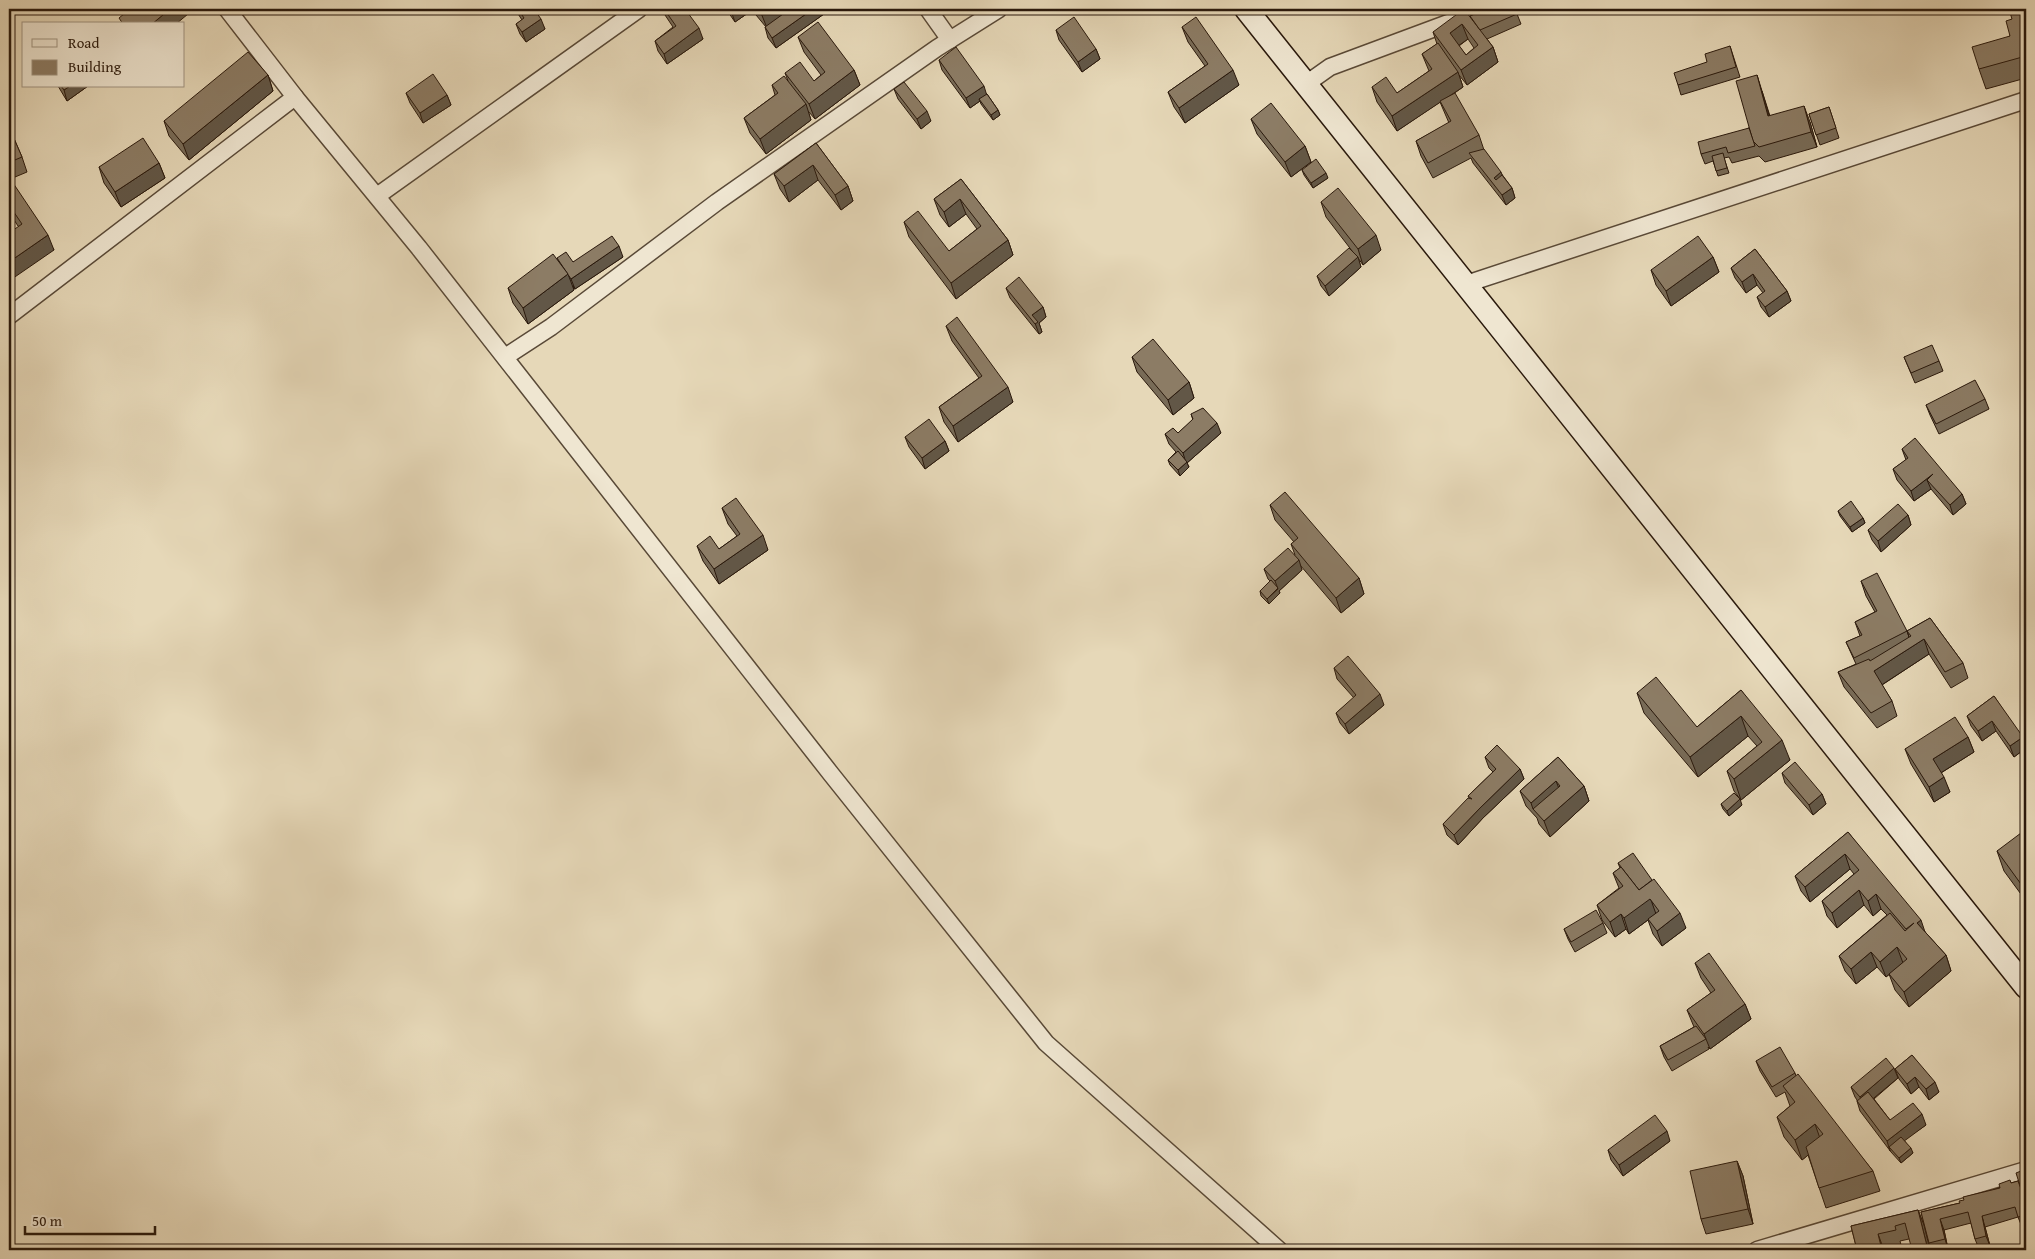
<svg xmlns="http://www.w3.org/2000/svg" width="2035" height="1259" font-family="'Gentium Book Plus',serif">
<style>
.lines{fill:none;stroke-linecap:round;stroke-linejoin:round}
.street-casing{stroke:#594937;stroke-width:19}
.secondary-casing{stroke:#2a190c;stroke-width:25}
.street{stroke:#efe6d1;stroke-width:16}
.secondary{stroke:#efe6d1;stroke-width:22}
.wall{fill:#786b57;stroke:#2a190c;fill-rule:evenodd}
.shaded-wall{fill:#625747;stroke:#2a190c}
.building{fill:#8c7c65;stroke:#2a190c;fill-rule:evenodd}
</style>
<rect width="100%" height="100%" fill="#e6d8b8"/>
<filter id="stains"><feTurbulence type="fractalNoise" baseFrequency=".004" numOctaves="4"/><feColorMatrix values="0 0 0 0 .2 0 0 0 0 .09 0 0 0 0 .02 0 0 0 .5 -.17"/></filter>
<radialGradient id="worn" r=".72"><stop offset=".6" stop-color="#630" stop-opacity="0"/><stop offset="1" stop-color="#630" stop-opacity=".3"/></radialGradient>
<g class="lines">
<g class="street-casing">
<g id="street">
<polyline points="928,9 950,40"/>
<polyline points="1306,84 1330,67 1486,9"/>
<polyline points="295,97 419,248 831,774 1046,1043 1279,1250"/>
<polyline points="377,196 639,9"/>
<polyline points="1466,284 2026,100"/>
<polyline points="9,316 295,97 227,9"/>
<polyline points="505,357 551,327 717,202 937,48 999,9"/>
<polyline points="1757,1250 2026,1170"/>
</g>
</g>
<g class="secondary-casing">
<polyline id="secondary" points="1246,9 2026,987"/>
</g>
<use href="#street" class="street"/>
<use href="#secondary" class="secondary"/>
</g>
<g class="wall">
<polygon points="515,9 534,9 545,29 526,42 520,34 516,24 522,20"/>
<polygon points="661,9 685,9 703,39 667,64 658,51 655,41 673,27"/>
<polygon points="726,9 746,9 748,13 735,22"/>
<polygon points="751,9 831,9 776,48 768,38 765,27 766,27"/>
<polygon points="2026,9 2026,78 1986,89 1979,69 2010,36 2012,19"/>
<path d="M1517,14L1521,24L1487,39L1493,47L1498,62L1467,85L1459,75L1463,87L1449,97L1479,135L1484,150L1512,188L1515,198L1506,205L1473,163L1471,158L1433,178L1421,156L1416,141L1449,123L1440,102L1397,131L1377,102L1372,87L1397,93L1429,71L1422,54L1437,44L1433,32L1470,16ZM1468,39L1474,48L1466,55L1459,46Z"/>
<polygon points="1182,27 1239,85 1185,123 1174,107 1168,92 1205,66 1188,42"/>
<polygon points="1056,30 1096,49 1100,59 1082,72 1059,40"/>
<polygon points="798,37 854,70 860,85 815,119 808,111 811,120 766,154 750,133 744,118 775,95 772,85 788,81 785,73 814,81 821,75 804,52"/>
<polygon points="1730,46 1740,77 1681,95 1678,85"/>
<polygon points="939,60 987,94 998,110 1000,115 993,120 981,104 980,101 970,108 942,70"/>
<polygon points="268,75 273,91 189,160 169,136 164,121"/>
<polygon points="58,86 88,86 67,101"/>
<polygon points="894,89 931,121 921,129 898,99"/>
<polygon points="1762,91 1770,116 1810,122 1817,147 1765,162 1759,156 1732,163 1729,157 1724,158 1729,173 1718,176 1713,161 1705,164 1701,154 1749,128"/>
<polygon points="406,93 447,95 451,105 423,123 410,103"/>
<polygon points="1829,107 1839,138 1820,145 1809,114"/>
<polygon points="1251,119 1305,146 1311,162 1291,177 1257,134"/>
<polygon points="9,127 22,157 27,172 15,177 9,162"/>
<polygon points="816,143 848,186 853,201 841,210 818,180 789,202 780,189 774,174"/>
<polygon points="159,163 165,178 121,207 104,183 99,167"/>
<polygon points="1302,170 1328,178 1313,188 1304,175"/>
<polygon points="9,177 54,250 18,226 9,212"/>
<polygon points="961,179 1008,240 1013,255 956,299 909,237 904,222 949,251 977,229 966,214 949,227 940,215 934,199"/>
<polygon points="1321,202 1381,250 1363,265 1358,258 1361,267 1329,296 1321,286 1317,276 1356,256 1326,217"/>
<polygon points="1755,249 1787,291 1791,301 1769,317 1761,307 1757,297 1763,293 1757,285 1746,293 1735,278 1731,268"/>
<polygon points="623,257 575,289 573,286 574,290 528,324 513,303 508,288 557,259 573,262"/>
<polygon points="1713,257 1719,272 1671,306 1656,285 1651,270"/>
<polygon points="1006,288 1043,307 1046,317 1039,323 1042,332 1039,334 1010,298"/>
<polygon points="946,326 1013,402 958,442 944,422 939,407 979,378 952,341"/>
<polygon points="1132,357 1189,382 1194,398 1173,415 1137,372"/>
<polygon points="1904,357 1939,361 1943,371 1915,383"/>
<polygon points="1985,399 1989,409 1939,434 1930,415 1926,405"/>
<polygon points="1191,414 1221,433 1187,463 1189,467 1180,476 1170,465 1168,460 1176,452 1169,444 1165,434 1178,433 1193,420"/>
<polygon points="905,437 945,441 949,451 925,469 909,447"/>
<polygon points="1902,449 1962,494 1966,504 1953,515 1931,489 1914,501 1897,480 1893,469 1906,460"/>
<polygon points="1270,505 1359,578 1364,594 1341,613 1300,565 1302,570 1279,591 1280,593 1269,604 1261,596 1260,591 1270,581 1268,579 1264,569 1295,555 1291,544 1294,542 1275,520"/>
<polygon points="722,508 768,550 719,584 703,561 697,546 719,549 737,536 728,524"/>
<polygon points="1838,511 1863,518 1865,523 1852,532 1840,516"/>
<polygon points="1908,515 1911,525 1881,552 1872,540 1868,530"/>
<polygon points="1861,581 1907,631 1909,637 1907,631 1930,618 1963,663 1968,678 1951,688 1929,654 1882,685 1892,701 1897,716 1877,728 1844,687 1838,672 1856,664 1846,642 1860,636 1855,622 1875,612 1866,596"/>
<polygon points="1334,668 1384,705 1349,734 1340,723 1336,713 1354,698 1337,679"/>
<polygon points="1741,690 1790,760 1741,800 1734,791 1727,771 1757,746 1748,736 1698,777 1644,713 1637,693 1697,727"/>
<polygon points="1994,696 2026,744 2026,748 2014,757 1996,731 1982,741 1971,726 1967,716"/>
<polygon points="1968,737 1974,752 1941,773 1950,792 1934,802 1911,764 1905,749"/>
<polygon points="1485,757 1520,769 1524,779 1483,818 1458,845 1447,835 1443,824 1469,798 1468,796 1493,772 1489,768"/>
<polygon points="1558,757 1584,786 1589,801 1550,837 1539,824 1537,818 1526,806 1520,791"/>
<polygon points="1782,773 1822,794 1826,804 1813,815 1785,783"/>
<polygon points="1721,804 1742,805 1729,816 1723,809"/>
<polygon points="1848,832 1926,933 1946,955 1951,971 1909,1007 1895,990 1889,974 1903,963 1886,977 1877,967 1856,984 1845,971 1839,956 1887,915 1881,909 1873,916 1864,905 1837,928 1827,916 1822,901 1854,874 1850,869 1810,902 1801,891 1795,876"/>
<polygon points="2026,840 2026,901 2004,871 1997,851"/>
<polygon points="1618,863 1686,928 1662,946 1653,934 1648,920 1629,934 1626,929 1615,937 1602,920 1597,905 1619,888 1613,873 1620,868"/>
<polygon points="1603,923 1607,933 1575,952 1568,939 1564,929"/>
<polygon points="1695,963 1745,1004 1751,1019 1710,1049 1708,1047 1709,1049 1672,1071 1664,1057 1660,1046 1694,1027 1687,1010 1711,993 1701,978"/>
<polygon points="1912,1055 1939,1092 1929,1100 1919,1087 1911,1094 1899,1079 1895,1069"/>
<polygon points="1756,1061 1795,1073 1796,1076 1873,1171 1880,1191 1826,1208 1808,1155 1802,1160 1784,1137 1777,1117 1790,1106 1785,1092 1776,1097 1760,1071"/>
<polygon points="1898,1078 1874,1099 1890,1120 1926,1125 1904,1140 1913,1153 1901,1163 1891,1152 1860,1111 1857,1101 1857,1100 1855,1097 1851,1087"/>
<polygon points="1670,1141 1623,1176 1611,1160 1608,1150"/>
<polygon points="1737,1161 1743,1176 1753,1224 1706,1234 1701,1219"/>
<polygon points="2026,1169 2026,1230 2025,1226 2022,1227 2018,1217 1985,1227 1990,1246 1979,1249 1975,1239 1971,1223 1944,1230 1948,1249 1944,1250 1931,1250 1929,1243 1921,1212 1960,1203 2011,1183 2018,1181"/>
<polygon points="1918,1210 1924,1225 1909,1239 1900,1241 1901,1245 1884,1249 1884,1250 1857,1250 1851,1226"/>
</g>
<g class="shaded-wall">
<polygon points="170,9 194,9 176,24 152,24"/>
<polygon points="735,9 746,9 748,13 735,22 731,11"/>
<polygon points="766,9 791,9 767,28 761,13"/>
<polygon points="813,9 831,9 776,48 772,38"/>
<polygon points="964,9 970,9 966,12"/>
<polygon points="541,19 545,29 526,42 522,32"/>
<polygon points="1462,24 1468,39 1455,48 1450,33"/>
<polygon points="699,28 703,39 667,64 664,54"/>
<polygon points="1493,47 1498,62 1467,85 1461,70"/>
<polygon points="1096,49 1100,59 1082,72 1078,62"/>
<polygon points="854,70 860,85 815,119 809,104"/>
<polygon points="1233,70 1239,85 1185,123 1179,108"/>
<polygon points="1458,72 1463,87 1397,131 1392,116"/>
<polygon points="268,75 273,91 189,160 183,144"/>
<polygon points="1757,75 1762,91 1774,132 1768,116"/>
<polygon points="70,86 88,86 67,101 64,90"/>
<polygon points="984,86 987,96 979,99 980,101 970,108 966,98"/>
<polygon points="447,95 451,105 423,123 420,113"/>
<polygon points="806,104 811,120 766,154 760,139"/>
<polygon points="1804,106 1810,122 1817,147 1811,132"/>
<polygon points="998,110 1000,115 993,120 991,115"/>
<polygon points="927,111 931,121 921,129 917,119"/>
<polygon points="1305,146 1311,162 1291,177 1285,162"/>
<polygon points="159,163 165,178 121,207 115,192"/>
<polygon points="813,165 818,180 789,202 784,186"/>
<polygon points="1501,172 1505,182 1498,188 1494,178"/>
<polygon points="1326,173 1328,178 1313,188 1311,183"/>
<polygon points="848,186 853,201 841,210 835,195"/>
<polygon points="1512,188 1515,198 1506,205 1502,195"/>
<polygon points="960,199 966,214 949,227 944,212"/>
<polygon points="48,235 54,250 9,281 9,262"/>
<polygon points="1376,235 1381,250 1363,265 1358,249"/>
<polygon points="1008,240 1013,255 956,299 951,283"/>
<polygon points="619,246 623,257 575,289 571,279"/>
<polygon points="1358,257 1361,267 1329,296 1325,286"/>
<polygon points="1713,257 1719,272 1671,306 1666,291"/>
<polygon points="568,274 574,290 528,324 523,308"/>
<polygon points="1753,274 1757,285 1746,293 1742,282"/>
<polygon points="1787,291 1791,301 1769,317 1765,307"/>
<polygon points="1043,307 1046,317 1039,323 1042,332 1039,334 1032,315"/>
<polygon points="1189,382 1194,398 1173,415 1168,400"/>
<polygon points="1008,387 1013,402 958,442 953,426"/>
<polygon points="1217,423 1221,433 1187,463 1189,467 1180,476 1178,470 1186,463 1183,453"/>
<polygon points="945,441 949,451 925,469 922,458"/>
<polygon points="1933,474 1927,480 1931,489 1914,501 1911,491"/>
<polygon points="1962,494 1966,504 1953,515 1950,505"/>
<polygon points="1908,515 1911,525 1881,552 1878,541"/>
<polygon points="1863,518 1865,523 1852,532 1850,527"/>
<polygon points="763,535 768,550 719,584 714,569"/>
<polygon points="1299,560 1302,570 1279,591 1280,593 1269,604 1267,599 1278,589 1275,581"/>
<polygon points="1359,578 1364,594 1341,613 1336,598"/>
<polygon points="1924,639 1929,654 1880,686 1874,671"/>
<polygon points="1380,694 1384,705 1349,734 1345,724"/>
<polygon points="1741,716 1748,736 1698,777 1690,757"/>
<polygon points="1992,721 1996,731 1982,741 1978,731"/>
<polygon points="1968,737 1974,752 1939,774 1933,759"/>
<polygon points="2023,737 2026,744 2026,748 2014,757 2010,746"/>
<polygon points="1782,740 1790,760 1741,800 1734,779"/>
<polygon points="1520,769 1524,779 1483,818 1458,845 1454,835 1480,808"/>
<polygon points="1944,777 1950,792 1934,802 1929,787"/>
<polygon points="1556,781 1562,796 1533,809 1531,803"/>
<polygon points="1584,786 1589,801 1550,837 1544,821"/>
<polygon points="1822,794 1826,804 1813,815 1809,805"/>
<polygon points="1740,799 1742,805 1729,816 1727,811"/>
<polygon points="1845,854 1850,869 1810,902 1805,887"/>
<polygon points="1859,890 1864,905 1837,928 1832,913"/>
<polygon points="1641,894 1659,895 1651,900 1656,914 1629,934 1624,918"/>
<polygon points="1876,894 1881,909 1873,916 1868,901"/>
<polygon points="1680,913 1686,928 1662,946 1657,931"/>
<polygon points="1621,914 1626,929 1615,937 1610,922"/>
<polygon points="1921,920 1926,935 1917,923"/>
<polygon points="1897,947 1903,963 1886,977 1880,962"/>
<polygon points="1871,952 1877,967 1856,984 1851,969"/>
<polygon points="1946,955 1951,971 1909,1007 1904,992"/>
<polygon points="1745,1004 1751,1019 1710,1049 1704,1034"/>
<polygon points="1894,1068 1898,1078 1863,1107 1860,1097"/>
<polygon points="1915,1077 1919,1087 1911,1094 1907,1084"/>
<polygon points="1935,1082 1939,1092 1929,1100 1926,1089"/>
<polygon points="1922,1114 1926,1125 1892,1150 1889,1147 1890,1151 1887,1141"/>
<polygon points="1815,1124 1822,1144 1802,1160 1795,1140"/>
<polygon points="1667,1131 1670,1141 1623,1176 1619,1165"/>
<polygon points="1911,1148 1913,1153 1901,1163 1899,1158"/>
<polygon points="1737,1161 1743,1176 1753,1224 1748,1209"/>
<polygon points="1918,1210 1924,1225 1930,1250 1928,1250"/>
<polygon points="1982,1216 1985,1227 1990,1246 1986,1236"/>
<polygon points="1940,1219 1944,1230 1948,1249 1945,1239"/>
<polygon points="1878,1234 1884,1250 1882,1250"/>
</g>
<g class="building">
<polygon points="130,9 170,9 152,24 123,24 119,18"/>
<polygon points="518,9 534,9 541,19 522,32 516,24 524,18"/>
<polygon points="664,9 685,9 699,28 664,54 655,41 676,26"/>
<polygon points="758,9 766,9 761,13"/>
<polygon points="790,9 813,9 772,38 765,27"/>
<path d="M1464,9L1493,47L1461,70L1433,32ZM1462,24L1478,45L1466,55L1450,33Z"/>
<polygon points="1487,9 1515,9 1517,14 1480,30 1470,16"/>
<polygon points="2009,9 2026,9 2026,56 1979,69 1972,47 2010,36 2006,21 2012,19"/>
<polygon points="1074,17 1096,49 1078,62 1056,30"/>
<polygon points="1196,17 1233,70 1179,108 1168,92 1208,64 1182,27"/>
<polygon points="818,22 854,70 809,104 785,73 800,62 814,81 825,72 798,37"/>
<polygon points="1438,43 1458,72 1392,116 1372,87 1386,77 1397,93 1432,69 1422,54"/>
<polygon points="1730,46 1736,67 1678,85 1674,73 1707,62 1705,54"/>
<polygon points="956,47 984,86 966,98 939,60"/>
<polygon points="248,52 268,75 183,144 164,121"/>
<polygon points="433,74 447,95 420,113 406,93"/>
<polygon points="1757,75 1768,116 1804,106 1811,132 1759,147 1753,141 1736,81"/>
<polygon points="784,76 806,104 760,139 744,118 778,93 772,85"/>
<polygon points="904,82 927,111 917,119 894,89"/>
<polygon points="61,86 70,86 64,90"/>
<polygon points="1455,93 1479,135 1428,163 1416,141 1451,121 1440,101"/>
<polygon points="987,94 998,110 991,115 979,99"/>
<polygon points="1271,103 1305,146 1285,162 1251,119"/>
<polygon points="1829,107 1836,128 1816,135 1809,114"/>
<polygon points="9,127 22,157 10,162 9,159"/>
<polygon points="1749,128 1755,146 1728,153 1726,147 1701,154 1698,142"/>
<polygon points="143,138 159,163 115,192 99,167"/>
<polygon points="816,143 848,186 835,195 813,165 784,186 774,174"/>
<polygon points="1484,149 1501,172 1494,178 1496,180 1502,175 1512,188 1502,195 1469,153"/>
<polygon points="1723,153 1727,168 1716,171 1712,156"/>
<polygon points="1316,159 1326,173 1311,183 1302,170"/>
<polygon points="9,177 48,235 9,262 9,233 22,224 9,205"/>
<polygon points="961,179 1008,240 951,283 904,222 918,211 949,251 981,226 960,199 944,212 934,199"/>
<polygon points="1338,188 1376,235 1358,249 1321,202"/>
<polygon points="612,236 619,246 571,279 557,258 566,252 573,262"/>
<polygon points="1698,236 1713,257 1666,291 1651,270"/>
<polygon points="1349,248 1358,257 1325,286 1317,276"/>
<polygon points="1755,249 1787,291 1765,307 1757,297 1765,291 1753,274 1742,282 1731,268"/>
<polygon points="553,254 568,274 523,308 508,288"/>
<polygon points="1019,277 1043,307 1032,315 1038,322 1035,324 1006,288"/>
<polygon points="957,317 1008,387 953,426 939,407 982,376 946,326"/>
<polygon points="1153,339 1189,382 1168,400 1132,357"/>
<polygon points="1932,345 1939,361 1911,373 1904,357"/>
<polygon points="1975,380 1985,399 1936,424 1926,405"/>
<polygon points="1203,408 1217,423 1183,453 1165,434 1173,428 1178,433 1193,419 1191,414"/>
<polygon points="929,419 945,441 922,458 905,437"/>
<polygon points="1915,438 1962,494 1950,505 1927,480 1933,474 1911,491 1893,469 1908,458 1902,449"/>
<polygon points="1178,451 1187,462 1178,470 1168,460"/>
<polygon points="1285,492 1359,578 1336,598 1291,544 1298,538 1270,505"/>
<polygon points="736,498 763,535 714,569 697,546 710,536 719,549 740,534 722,508"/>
<polygon points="1851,501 1863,518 1850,527 1838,511"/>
<polygon points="1898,504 1908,515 1878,541 1868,530"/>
<polygon points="1288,548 1299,560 1275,581 1264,569"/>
<polygon points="1877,573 1907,631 1854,658 1846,642 1862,635 1855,622 1877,611 1861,581"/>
<polygon points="1271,580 1278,588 1267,599 1260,591"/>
<polygon points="1930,618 1963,663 1945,672 1924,639 1874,671 1892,701 1871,713 1838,672 1869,659 1870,661 1911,636 1907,631"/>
<polygon points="1348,656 1380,694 1345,724 1336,713 1356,695 1334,668"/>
<polygon points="1656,677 1697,727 1741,690 1782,740 1734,779 1727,771 1762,742 1741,716 1690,757 1637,693"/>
<polygon points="1994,696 2023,737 2010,746 1992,721 1978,731 1967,716"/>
<polygon points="1955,717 1968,737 1933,759 1944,777 1929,787 1905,749"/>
<polygon points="1497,745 1520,769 1480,808 1454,835 1443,824 1468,798 1472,799 1468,796 1496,769 1485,757"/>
<polygon points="1558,757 1584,786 1544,821 1533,809 1560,786 1556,781 1531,803 1520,791"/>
<polygon points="1795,762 1822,794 1809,805 1782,773"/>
<polygon points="1734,793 1740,799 1727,811 1721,804"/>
<polygon points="1848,832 1921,920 1917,923 1946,955 1904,992 1889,974 1907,959 1897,947 1880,962 1871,952 1851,969 1839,956 1890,913 1905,931 1914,923 1906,929 1876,894 1868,901 1859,890 1832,913 1822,901 1859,870 1845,854 1805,887 1795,876"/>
<polygon points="2021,833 2026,840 2026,891 1997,851"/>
<polygon points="1633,853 1652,880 1639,890 1618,863"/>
<polygon points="1621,867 1639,890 1654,879 1680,913 1657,931 1648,919 1659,911 1650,899 1624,918 1621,914 1610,922 1597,905 1623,886 1613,873"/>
<polygon points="1596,910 1603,923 1571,942 1564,929"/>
<polygon points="1709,953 1745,1004 1704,1034 1687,1010 1715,990 1695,963"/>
<polygon points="1696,1026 1706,1039 1668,1060 1660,1046"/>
<polygon points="1780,1047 1795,1073 1772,1087 1756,1061"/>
<polygon points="1912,1055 1935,1082 1926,1089 1915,1077 1907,1084 1895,1069"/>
<polygon points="1886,1058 1894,1068 1860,1097 1851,1087"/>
<polygon points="1798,1074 1873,1171 1819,1188 1806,1147 1823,1134 1815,1124 1795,1140 1777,1117 1795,1102 1783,1086"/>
<polygon points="1868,1092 1890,1120 1913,1103 1922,1114 1887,1141 1857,1101"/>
<polygon points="1655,1115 1667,1131 1619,1165 1608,1150"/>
<polygon points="1901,1137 1911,1148 1899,1158 1889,1147"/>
<polygon points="1737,1161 1748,1209 1701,1219 1690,1171"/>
<polygon points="2026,1169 2026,1197 2024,1198 2016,1173"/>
<polygon points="2010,1180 2011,1183 2018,1181 2026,1202 2026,1215 2018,1217 2015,1207 1982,1216 1986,1236 1975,1239 1968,1212 1940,1219 1945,1239 1929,1243 1921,1212 1960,1203 1959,1201 1964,1200 1963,1197 2000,1188 1999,1184"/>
<polygon points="1918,1210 1928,1250 1912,1250 1905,1223 1895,1226 1896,1230 1878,1234 1882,1250 1857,1250 1851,1226"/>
</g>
<rect width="2035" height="1259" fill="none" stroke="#e6d8b8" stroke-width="30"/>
<rect x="10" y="10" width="2015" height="1239" fill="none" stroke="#2a190c" stroke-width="2.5"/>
<rect x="15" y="15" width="2005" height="1229" fill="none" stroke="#2a190c"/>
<rect x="22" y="22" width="162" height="65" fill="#efe6d1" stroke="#a09482"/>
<rect x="32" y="39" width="25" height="8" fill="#efe6d1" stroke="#a09482"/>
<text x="68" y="48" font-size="15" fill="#2a190c">Road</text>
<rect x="32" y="60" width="25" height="15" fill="#8c7c65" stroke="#a09482"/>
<text x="68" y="72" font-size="15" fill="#2a190c">Building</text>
<path d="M25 1226v8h130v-8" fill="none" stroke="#2a190c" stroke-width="2.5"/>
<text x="32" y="1226" font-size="15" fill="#2a190c" stroke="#efe6d1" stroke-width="4" paint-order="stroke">50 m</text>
<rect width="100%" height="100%" filter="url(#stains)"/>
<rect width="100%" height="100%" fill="url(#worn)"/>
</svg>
